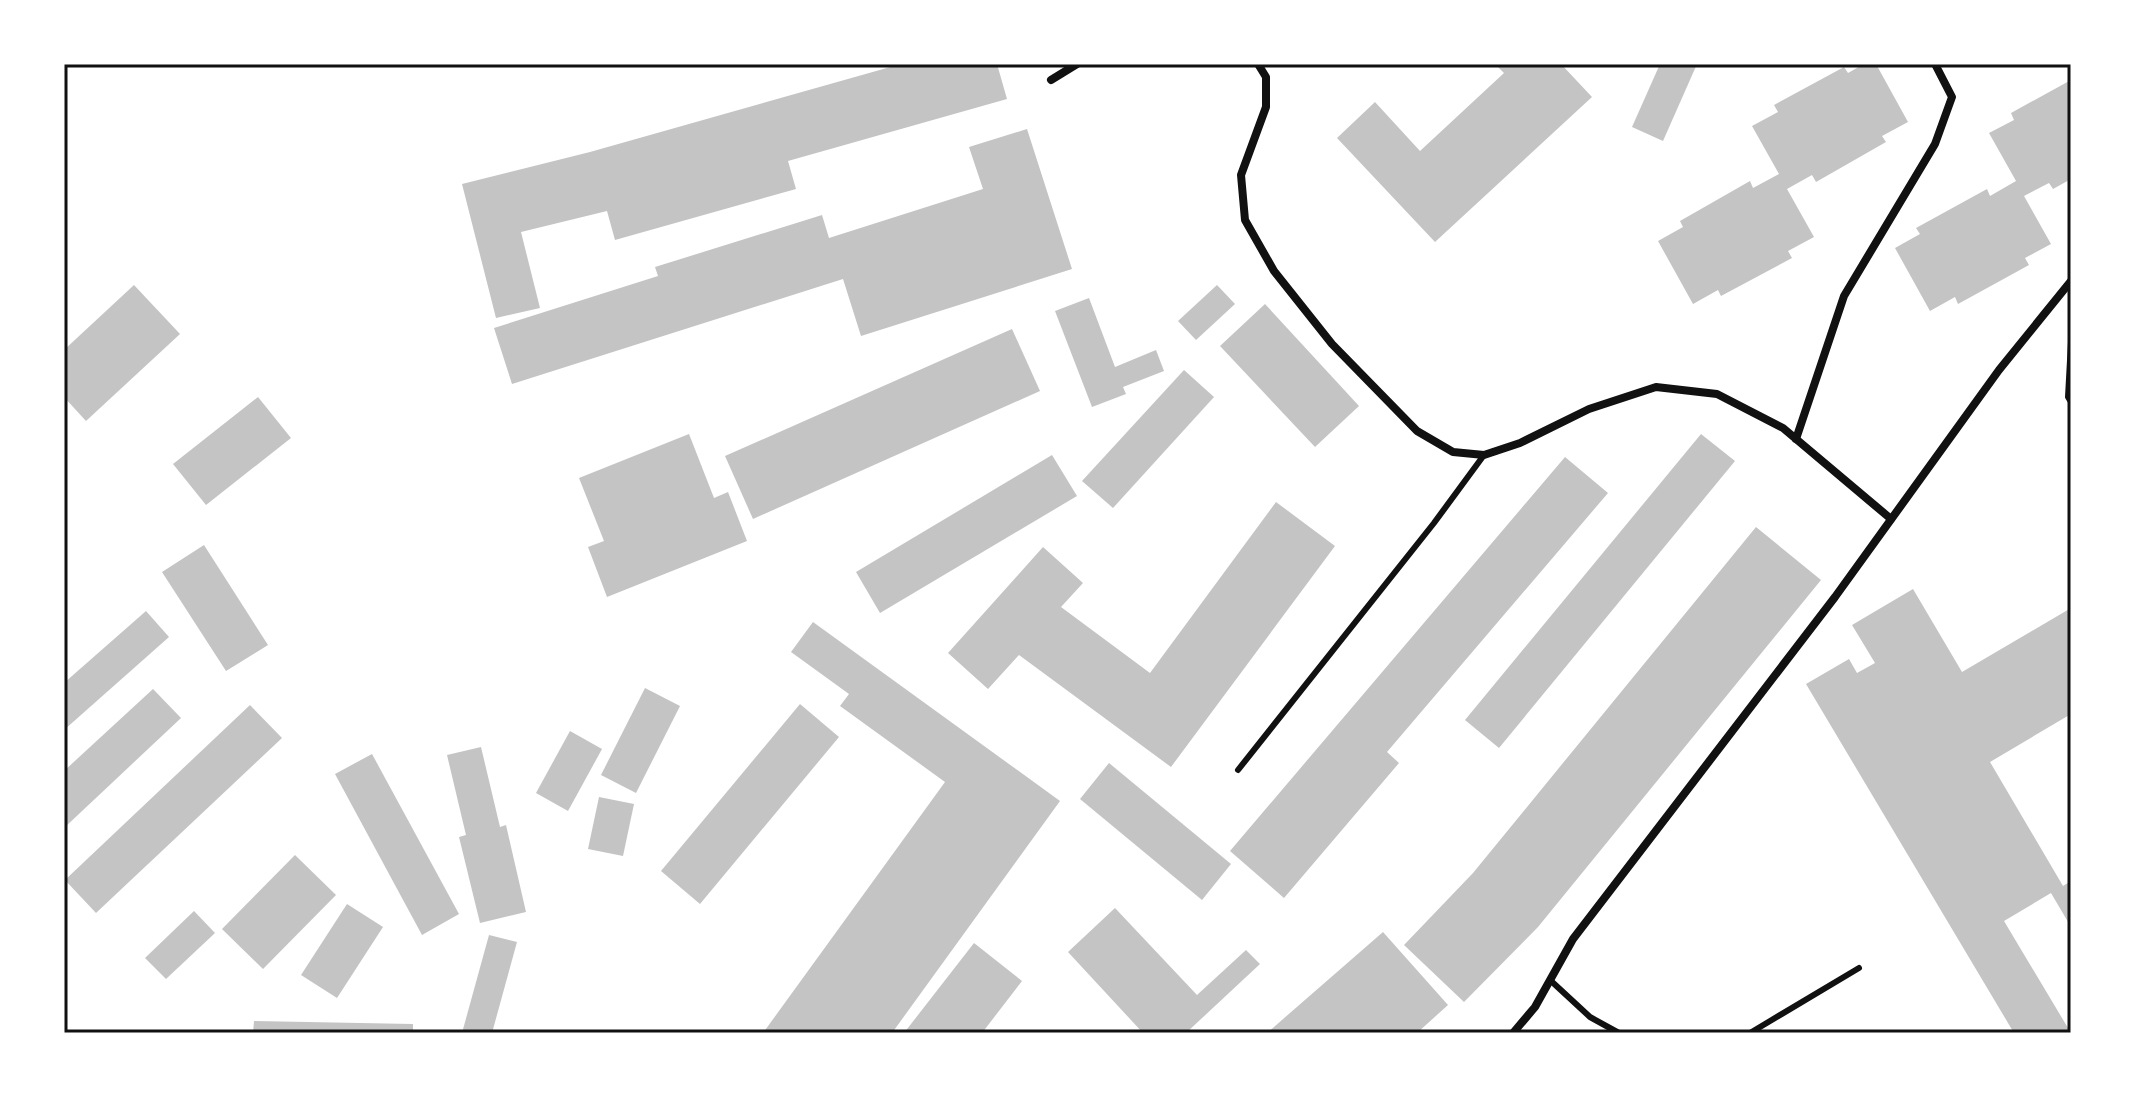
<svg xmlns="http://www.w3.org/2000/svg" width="2135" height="1097" font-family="'DejaVu Sans',sans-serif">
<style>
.building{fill:#c4c4c4}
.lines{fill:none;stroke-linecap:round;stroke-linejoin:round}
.service{stroke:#111;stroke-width:6}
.minor{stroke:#111;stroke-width:8}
.neatline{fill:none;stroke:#111;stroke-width:3}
</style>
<rect width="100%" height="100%" fill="#fff"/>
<g class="building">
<polygon points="901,64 997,64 1007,99 788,161 796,189 615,240 607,211 521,232 540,308 496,318 462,184 590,152"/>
<polygon points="1495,64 1561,64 1592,97 1435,242 1337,138 1375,102 1420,151 1504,73"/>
<polygon points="1660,64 1697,64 1663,141 1632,127"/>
<polygon points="1864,64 1876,64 1908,122 1882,136 1886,142 1816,182 1812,175 1787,189 1814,237 1788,251 1792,258 1721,296 1718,290 1693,304 1658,241 1683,227 1680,221 1750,181 1753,188 1779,174 1752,126 1778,112 1774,105 1844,67 1848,73"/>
<polygon points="2071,80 2071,179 2053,189 2049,183 2024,196 2051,244 2025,258 2029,265 1958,304 1955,297 1930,311 1895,248 1920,234 1916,228 1987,189 1990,196 2016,181 1989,133 2014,120 2011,113"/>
<polygon points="1027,129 1072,269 861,336 843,279 512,384 494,328 658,276 655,267 822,215 829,238 983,189 969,147"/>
<polygon points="134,285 180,334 86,421 64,397 64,350"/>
<polygon points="1217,285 1235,304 1196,340 1178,321"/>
<polygon points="1089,298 1115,367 1156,350 1164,371 1123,387 1126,394 1092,407 1055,311"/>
<polygon points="1265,304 1359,406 1315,447 1220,346"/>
<polygon points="1012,329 1040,391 753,519 725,456"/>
<polygon points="1184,370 1214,397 1113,508 1082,481"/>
<polygon points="258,397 291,438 206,505 173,464"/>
<polygon points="689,434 714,498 728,492 747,541 607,597 588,547 604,541 579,478"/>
<polygon points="1701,434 1735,461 1499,748 1465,720"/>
<polygon points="1052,455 1077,496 880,613 856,572"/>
<polygon points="1565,457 1608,493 1387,752 1399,763 1284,898 1230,851"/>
<polygon points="1276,502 1335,546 1171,767 1019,655 988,689 948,653 1043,547 1083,583 1061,607 1150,673"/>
<polygon points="1756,527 1821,580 1538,927 1464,1002 1404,945 1473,873"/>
<polygon points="204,545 268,645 226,671 162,572"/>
<polygon points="1913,589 1962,672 2071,608 2071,714 1990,762 2063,886 2071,881 2071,927 2051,893 2004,921 2071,1033 2014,1033 1806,684 1849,659 1857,673 1875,663 1852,625"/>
<polygon points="146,611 169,637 64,730 64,683"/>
<polygon points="813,622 1060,801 892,1033 763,1033 945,782 840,706 849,694 791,652"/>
<polygon points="645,688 680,706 636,793 601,775"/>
<polygon points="153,689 181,718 64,828 64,771"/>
<polygon points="800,704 839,737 700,904 661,871"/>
<polygon points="250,705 282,738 96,913 65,880"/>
<polygon points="570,731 602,749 568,811 536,793"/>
<polygon points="481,747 500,827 506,825 526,912 480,923 459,837 466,835 447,755"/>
<polygon points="372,754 459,914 422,935 335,774"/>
<polygon points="1109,763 1231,864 1202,900 1080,799"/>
<polygon points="599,797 634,804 623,856 588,849"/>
<polygon points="295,855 336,895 263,969 222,929"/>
<polygon points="347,904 383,927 337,998 301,975"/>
<polygon points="1115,908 1197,995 1246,950 1260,964 1186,1033 1143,1033 1068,952"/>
<polygon points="194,911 215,933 166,979 145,958"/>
<polygon points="1383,932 1448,1005 1417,1033 1267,1033"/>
<polygon points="489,935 517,942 492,1033 462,1033"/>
<polygon points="974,943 1022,981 982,1033 904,1033"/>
<polygon points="254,1021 413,1024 413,1033 253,1033"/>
</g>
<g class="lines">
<g class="service">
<polyline points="2071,342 2068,397 2071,402"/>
<polyline points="1238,770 1434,523 1484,455"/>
<polyline points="1550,980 1590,1017 1619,1033"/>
<polyline points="1750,1033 1859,968"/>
</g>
<g class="minor">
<polyline points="1258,64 1266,77 1266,107 1241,175 1245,220 1274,271 1332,344 1417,431 1453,452 1484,455 1520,443 1589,409 1656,387 1717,394 1783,428 1891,519"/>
<polyline points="1051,80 1077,64"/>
<polyline points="1796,439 1844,296 1935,144 1952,97 1935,64"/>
<polyline points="1513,1033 1535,1007 1573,939 1835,597 1999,370 2071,281"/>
</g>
</g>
<rect width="2135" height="1097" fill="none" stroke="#ffffff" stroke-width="132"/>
<rect x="66" y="66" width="2003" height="965" class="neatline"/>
</svg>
